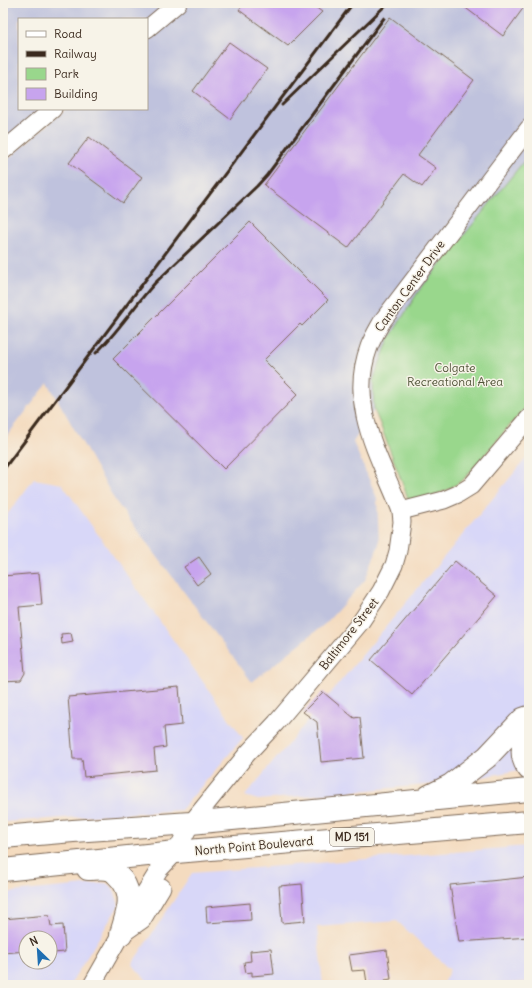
<svg xmlns="http://www.w3.org/2000/svg" width="532" height="988" font-family="Delius,sans-serif">
<style>
.built{fill:#d8d7f8;fill-rule:evenodd}
.industrial{fill:#bfc2dd}
.green{fill:#99d78c;stroke:#6a8055}
.building{fill:#c7a4ee}
.lines{fill:none;stroke-linecap:round;stroke-linejoin:round}
.minor-casing{stroke:#7c6856;stroke-width:19}
.major-casing{stroke:#7c6856;stroke-width:24}
.minor{stroke:#fff;stroke-width:17}
.major{stroke:#fff;stroke-width:22}
.rail{stroke:#3b2a1e;stroke-width:3}
.labels{text-anchor:middle;stroke-width:3;stroke-linejoin:round;paint-order:stroke}
.shield{fill:#f7f3e8;stroke:#73665b;stroke-width:1}
.shield-label{font-size:11px;font-weight:bold;fill:#3b2a1e}
.street-label{font-size:12px;fill:#3b2a1e;stroke:#f7f3e8}
.park-label{font-size:12px;fill:#52553a;stroke:#f7f3e8}
</style>
<rect width="100%" height="100%" fill="#f7f3e8"/>
<filter id="ink" filterUnits="userSpaceOnUse"><feTurbulence type="fractalNoise" baseFrequency=".025" numOctaves="2"/><feDisplacementMap in="SourceGraphic" scale="8" xChannelSelector="R" yChannelSelector="G"/><feConvolveMatrix kernelMatrix="1 2 1 2 8 2 1 2 1" color-interpolation-filters="sRGB"/></filter>
<filter id="wash" filterUnits="userSpaceOnUse"><feTurbulence type="fractalNoise" baseFrequency=".012" numOctaves="4" result="noise"/><feDisplacementMap in="SourceGraphic" scale="16" xChannelSelector="R" yChannelSelector="G"/><feGaussianBlur stdDeviation="0.9" result="paint"/><feColorMatrix in="noise" values="0 0 0 0 0 0 0 0 0 0 0 0 0 0 0 0 0 1.4 0 .05"/><feComposite in="paint" operator="in"/></filter>
<g filter="url(#wash)">
<rect width="100%" height="100%" fill="#f4dbbf"/>
<g class="built">
<polygon points="529,455 529,768 457,782 258,800 245,796"/>
<polygon points="34,479 62,484 243,738 181,810 3,822 3,520"/>
<polygon points="529,846 529,982 470,985 442,985 450,970 397,921 317,927 323,985 151,985 132,964 192,873"/>
<path d="M106,883L114,890L119,905L70,985H3V893ZM26,938H50V962H26Z"/>
</g>
<polygon class="industrial" points="3,3 529,3 529,155 418,292 389,339 373,381 374,410 353,442 377,498 379,544 365,580 326,623 252,682 116,502 48,383 3,441 3,163 66,109 147,109 147,19 19,19 19,109 44,109 3,144"/>
<polygon class="green" points="529,155 529,403 463,480 447,490 428,498 409,501 380,424 374,410 373,381 389,339 418,292"/>
<g id="blocks">
<g class="building">
<polygon points="244,3 310,3 322,12 288,46 239,10"/>
<polygon points="459,3 527,3 503,36"/>
<polygon points="390,17 474,80 418,155 436,168 422,187 404,174 348,248 264,185"/>
<polygon points="229,42 267,69 230,119 193,91"/>
<polygon points="89,137 142,177 123,203 69,163"/>
<polygon points="250,222 328,300 302,326 300,324 264,360 298,394 224,469 113,359"/>
<polygon points="199,557 211,574 197,585 184,567"/>
<polygon points="455,561 497,596 412,695 371,660"/>
<polygon points="39,573 42,605 19,607 25,673 21,680 3,681 3,576"/>
<polygon points="71,633 73,642 62,644 61,634"/>
<polygon points="179,687 182,725 164,727 166,747 154,749 156,770 84,777 82,759 73,759 68,697"/>
<polygon points="323,692 354,718 360,717 364,758 321,762 317,722 303,712"/>
<polygon points="529,877 529,937 459,942 450,885"/>
<polygon points="302,884 305,921 282,923 279,886"/>
<polygon points="250,903 251,920 207,923 206,907"/>
<polygon points="49,915 51,926 63,925 65,952 52,953 52,948 50,948 50,938 26,938 26,951 3,953 3,919"/>
<polygon points="271,949 274,974 252,976 252,972 246,973 244,962 251,961 250,951"/>
<polygon points="387,950 391,979 385,980 385,985 371,985 371,982 367,983 365,970 352,971 349,955"/>
</g>
</g>
</g>
<g filter="url(#ink)">
<use href="#blocks" fill-opacity="0" stroke="#7c6856" stroke-width="1"/>
<g class="lines">
<g class="minor-casing">
<g id="minor">
<polyline points="147,29 178,3"/>
<polyline points="3,151 53,109"/>
<polyline points="401,511 444,500 458,494 471,486 529,418"/>
<polyline points="122,934 142,920 162,887"/>
<path d="M92,985L121,934L131,915L159,870L176,852L191,823L247,754L276,723L319,672L360,623L381,591L394,565L398,551L402,522L401,511C380,457 347,406 369,347C373,337 378,329 383,320L529,128"/>
</g>
</g>
<g class="major-casing">
<g id="major">
<path d="M529,735C520,745 521,759 529,769"/>
<polyline points="429,796 451,785 487,757 523,719 529,717"/>
<polyline points="3,837 73,831 191,823 529,790"/>
<path d="M88,869C96,869 106,867 113,871C116,873 119,877 122,880C135,898 126,915 121,934"/>
<polyline points="3,870 176,852 529,822"/>
</g>
</g>
<use href="#minor" class="minor"/>
<use href="#major" class="major"/>
<g class="rail">
<polyline points="282,105 388,3"/>
<path d="M96,353C118,332 134,306 155,283L257,186L267,175L384,18"/>
<polyline points="3,470 353,3"/>
</g>
</g>
</g>
<g class="labels">
<rect class="shield" x="330" y="828" width="44" height="18" rx="3"/>
<g class="shield-label">
<text x="352" y="841">MD 151</text>
</g>
<g class="street-label">
<text transform="translate(410 286) rotate(-54)" y="4">Canton Center Drive</text>
<text transform="translate(349 634) rotate(-52)" y="4">Baltimore Street</text>
<text transform="translate(254 846) rotate(-5)" y="4">North Point Boulevard</text>
</g>
<g class="park-label">
<text x="455" y="372">Colgate<tspan x="455" dy="14">Recreational Area</tspan></text>
</g>
</g>
<rect width="532" height="988" fill="none" stroke="#f7f3e8" stroke-width="16"/>
<rect x="18" y="18" width="130" height="92" fill="#f7f3e8" stroke="#aca397"/>
<rect x="26" y="31" width="20" height="6" fill="#ffffff" stroke="#aca397"/>
<text x="54" y="38" font-size="12" fill="#3b2a1e">Road</text>
<rect x="26" y="51" width="20" height="6" fill="#3b2a1e" stroke="#aca397"/>
<text x="54" y="58" font-size="12" fill="#3b2a1e">Railway</text>
<rect x="26" y="68" width="20" height="12" fill="#99d78c" stroke="#aca397"/>
<text x="54" y="78" font-size="12" fill="#3b2a1e">Park</text>
<rect x="26" y="88" width="20" height="12" fill="#c7a4ee" stroke="#aca397"/>
<text x="54" y="98" font-size="12" fill="#3b2a1e">Building</text>
<g transform="translate(38 950) rotate(335)"><circle r="19" fill="#f7f3e8" stroke="#aca397"/>
<path d="M0-3L7 15L0 10L-7 15Z" fill="#1f6fb2"/>
<text y="-6" font-size="11" font-weight="bold" text-anchor="middle" fill="#3b2a1e">N</text>
</g>
</svg>
